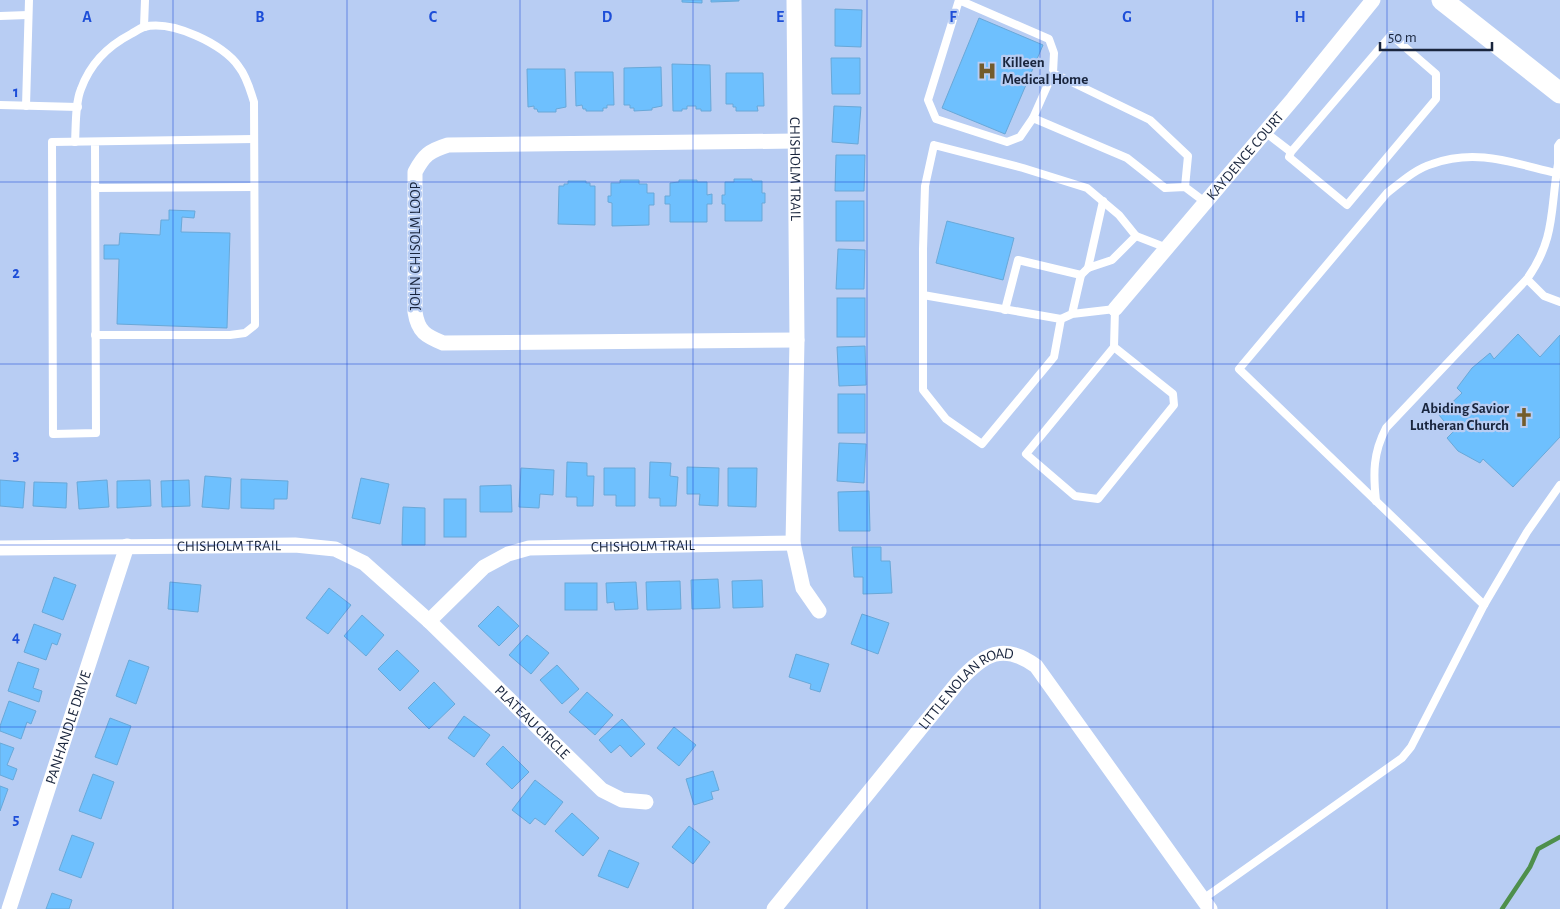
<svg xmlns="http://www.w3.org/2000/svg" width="1560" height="909" font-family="'Alegreya Sans',sans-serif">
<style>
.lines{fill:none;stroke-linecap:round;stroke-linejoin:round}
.stream{stroke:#4e8f4c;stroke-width:4.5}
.building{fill:#6ec0fe;stroke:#69a8d8}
.lane{stroke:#fff;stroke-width:8}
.street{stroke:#fff;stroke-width:15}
.secondary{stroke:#fff;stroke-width:21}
.grid{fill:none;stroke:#1d4ed8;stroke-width:1;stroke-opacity:0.55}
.labels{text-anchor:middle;stroke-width:4.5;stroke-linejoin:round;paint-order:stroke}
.poi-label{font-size:15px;font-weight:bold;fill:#19253d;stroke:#b8cdf3;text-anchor:start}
.street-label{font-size:15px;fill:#19253d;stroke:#b8cdf3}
.grid-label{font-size:16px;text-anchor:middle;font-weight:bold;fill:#1d4ed8;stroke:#b8cdf3;stroke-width:4.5;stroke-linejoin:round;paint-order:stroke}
</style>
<rect width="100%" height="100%" fill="#b8cdf3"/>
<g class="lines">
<polyline class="stream" points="1502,909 1530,867 1538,849 1560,837"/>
</g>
<g class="building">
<polygon points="682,0 702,0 702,3 682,2"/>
<polygon points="711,0 739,0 739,1 711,2"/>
<polygon points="835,9 862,10 861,47 835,46"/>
<polygon points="979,18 1043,45 1005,134 942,108"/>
<polygon points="831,58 860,58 860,94 832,94"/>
<polygon points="672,64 710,65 711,111 701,111 701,109 696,109 696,106 687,106 687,109 682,109 682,111 673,111"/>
<polygon points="661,67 662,106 652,108 652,110 634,111 634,108 630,108 630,105 624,105 624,68"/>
<polygon points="527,69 565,69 566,107 556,109 556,112 538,112 537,109 534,109 534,106 528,107"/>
<polygon points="575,72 613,72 614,105 607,105 607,108 603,108 603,111 586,111 586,109 583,109 582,105 576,106"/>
<polygon points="726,73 763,73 764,106 757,106 758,111 736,111 736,107 733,107 733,104 726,104"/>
<polygon points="834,106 861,107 858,144 832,142"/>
<polygon points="836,155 865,155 864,191 835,191"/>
<polygon points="734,179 752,179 752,181 762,181 762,193 765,193 765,203 762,203 762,221 725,221 725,204 722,204 722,195 725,195 725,182 734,182"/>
<polygon points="620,180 639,180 639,184 647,184 647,193 654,193 654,205 649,205 649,225 612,226 612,203 608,202 608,196 611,196 611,183 620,183"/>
<polygon points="679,180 697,180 697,182 707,182 707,195 712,194 712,204 707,204 707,222 670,222 670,204 665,204 665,196 670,196 670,183 679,182"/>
<polygon points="568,181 586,181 586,183 590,183 590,186 595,186 595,225 558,224 559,186 564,186 564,184 568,184"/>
<rect x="836" y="201" width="28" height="40"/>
<polygon points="169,210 195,211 194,218 182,217 181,232 230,233 227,328 117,324 119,259 104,259 104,245 119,245 120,233 160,235 161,220 169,220"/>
<polygon points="947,221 1014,238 1003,280 936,263"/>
<polygon points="838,249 865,250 864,289 836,289"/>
<rect x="837" y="298" width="28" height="39"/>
<polygon points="1518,334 1540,357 1560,335 1560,437 1513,487 1483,459 1480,463 1458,451 1447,438 1453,432 1439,415 1462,393 1457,388 1472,368 1490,353 1494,359"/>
<polygon points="865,346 866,385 839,386 837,347"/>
<rect x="838" y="394" width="27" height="39"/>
<polygon points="839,443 866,444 864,483 837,481"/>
<polygon points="567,462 587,463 587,476 594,476 593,506 577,506 577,497 566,497"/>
<polygon points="650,462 671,463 670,476 678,477 676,506 660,506 660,498 649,498"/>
<polygon points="687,467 719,468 718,506 699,505 700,494 687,494"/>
<polygon points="521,468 554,470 553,495 540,494 539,508 519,507"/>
<polygon points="604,468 635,468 635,506 616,506 616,495 604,495"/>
<polygon points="728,468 757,468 756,507 728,506"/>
<polygon points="205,476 231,478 229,509 202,507"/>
<polygon points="361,478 389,484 380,524 352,518"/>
<polygon points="241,479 288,481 287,499 274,499 274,509 241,508"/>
<polygon points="0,480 25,482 23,508 0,506"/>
<polygon points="107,480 109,507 79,509 77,482"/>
<polygon points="150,480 151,506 117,508 117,481"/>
<polygon points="189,480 190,506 162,507 161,481"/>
<polygon points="34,482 67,483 66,508 33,506"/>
<polygon points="511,485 512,512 480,512 480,486"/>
<polygon points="869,491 870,531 839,531 838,492"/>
<rect x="444" y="499" width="22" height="38"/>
<polygon points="403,507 425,508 425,545 402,545"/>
<polygon points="852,547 881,547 881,561 890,561 892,593 863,594 863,577 854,577"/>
<polygon points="54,577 76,585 63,620 42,612"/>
<polygon points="718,579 720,608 692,609 691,580"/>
<polygon points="762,580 763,607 733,608 732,581"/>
<polygon points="680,581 681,609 647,610 646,582"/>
<polygon points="170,582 201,585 198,612 168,609"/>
<polygon points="636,582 638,609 615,610 614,602 607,603 606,583"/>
<rect x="565" y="583" width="32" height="27"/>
<polygon points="329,588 351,605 328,634 306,618"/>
<polygon points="498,606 519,626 499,646 478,626"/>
<polygon points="862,614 889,623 878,654 851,644"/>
<polygon points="362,615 384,635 366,656 344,636"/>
<polygon points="34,624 61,634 57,645 52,643 46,660 24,652"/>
<polygon points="527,635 549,653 531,674 509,655"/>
<polygon points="397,650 419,671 400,691 378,669"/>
<polygon points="796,654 829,664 820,692 810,689 811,684 789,677"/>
<polygon points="129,660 149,667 136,704 116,696"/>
<polygon points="18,662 39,669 33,688 42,691 39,702 8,691"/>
<polygon points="557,665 579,689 562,704 540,680"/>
<polygon points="434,682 455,704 429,729 408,708"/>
<polygon points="587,692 613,715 595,735 569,712"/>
<polygon points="9,701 36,711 31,724 27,722 21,739 0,731 0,726"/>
<polygon points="464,716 490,735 474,757 448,738"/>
<polygon points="110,718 131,726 117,765 95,757"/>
<polygon points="622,719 645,744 631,757 620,745 611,753 599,740"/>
<polygon points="674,727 696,745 679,766 657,748"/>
<polygon points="0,743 14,748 7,765 17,769 13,780 0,775"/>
<polygon points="503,746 529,772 512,789 486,764"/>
<polygon points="713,771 719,790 711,792 713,799 694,805 686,779"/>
<polygon points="93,774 114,782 101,819 79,811"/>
<polygon points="535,780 563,802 545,825 535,818 530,824 512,810"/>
<polygon points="0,786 8,789 0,811"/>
<polygon points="572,813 599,838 583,856 555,831"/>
<polygon points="689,826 710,842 693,864 672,847"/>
<polygon points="72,835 94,843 81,878 59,870"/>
<polygon points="609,850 639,863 628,888 598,876"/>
<polygon points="52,893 72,900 69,909 46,909"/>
</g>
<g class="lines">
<g class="lane">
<polyline points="0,16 28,15"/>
<polyline points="144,27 145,0"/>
<polyline points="0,105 78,107"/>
<polyline points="26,106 29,0"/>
<polyline points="1033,118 1053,73"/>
<polyline points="1265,132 1291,152 1289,157 1347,205 1436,99 1436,74 1391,35 1291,152"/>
<path d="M75,142C76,127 75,103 81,89C90,64 108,46 131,34C135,32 140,28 144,27C172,20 224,44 239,67C247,77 250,90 254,102L255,325L245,333L230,335H95"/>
<polyline points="95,142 96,433 53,434 52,142 254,139"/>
<polyline points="1560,143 1558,146 1558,164 1560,164"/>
<polyline points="1185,187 1188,156 1150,120 1053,73 1054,53 1049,39 959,0 928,100 936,119 1007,142 1020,137 1033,118 1127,158 1165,188 1185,187 1205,202"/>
<polyline points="95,188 254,187"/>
<polyline points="1136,236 1167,248"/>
<polyline points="1088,268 1103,201"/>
<polyline points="1527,279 1544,296 1560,302"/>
<polyline points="923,295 1061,319"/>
<polyline points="1005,310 1018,260 1081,275"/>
<polyline points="1072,314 1061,319 1054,357 982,444 946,419 923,390 923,249 925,186 934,145 1023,168 1087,188 1119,215 1136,236 1112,260 1088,268 1081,275 1072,314 1115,309 1114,347 1173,394 1174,405 1098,499 1075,496 1026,454 1114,347"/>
<path d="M1376,501C1373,473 1373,453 1386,428L1527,279C1556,238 1550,210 1558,164"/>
<path d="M1484,605L1239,369L1387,193C1400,183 1415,169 1432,164C1476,148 1513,163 1556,173"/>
<polyline points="1203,899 1402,758 1411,747 1484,605 1527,532 1560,485"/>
</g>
<g class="street">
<path id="s1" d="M794,0L797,340L793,543L803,588L819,611"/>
<path d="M795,141L448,145C429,151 424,155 415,172V312C418,332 426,336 443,343L797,340"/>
<path id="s2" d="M1115,309L1293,99L1373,0"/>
<path id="s3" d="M0,548L295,545L335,549L364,563L429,621L602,790L622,800L646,802"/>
<path id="s4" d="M429,621L484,567L508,554L529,548L793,543"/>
<path id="s5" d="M9,909L127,546"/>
<path id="s6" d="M774,909L959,681C984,654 1003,642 1036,666L1210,909"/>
</g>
<polyline class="secondary" points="1442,0 1560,93"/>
</g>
<path class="grid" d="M173,0V909M347,0V909M520,0V909M693,0V909M867,0V909M1040,0V909M1213,0V909M1387,0V909M0,182H1560M0,364H1560M0,545H1560M0,727H1560"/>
<defs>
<g id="hospital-bare" transform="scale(1.5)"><path d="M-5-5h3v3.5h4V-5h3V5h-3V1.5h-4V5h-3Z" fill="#735c2c" stroke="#b8cdf3" stroke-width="2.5" paint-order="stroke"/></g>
<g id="church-bare" transform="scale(1.5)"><path d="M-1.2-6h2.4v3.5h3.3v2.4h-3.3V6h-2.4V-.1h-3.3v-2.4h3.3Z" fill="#735c2c" stroke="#b8cdf3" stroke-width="2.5" paint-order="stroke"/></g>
</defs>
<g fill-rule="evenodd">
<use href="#hospital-bare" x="987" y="71"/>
<use href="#church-bare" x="1524" y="417"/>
</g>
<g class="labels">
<g class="poi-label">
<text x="1002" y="67">Killeen<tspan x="1002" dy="17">Medical Home</tspan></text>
<text x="1509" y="413" text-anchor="end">Abiding Savior<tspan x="1509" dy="17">Lutheran Church</tspan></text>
</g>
<g class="street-label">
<text dy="5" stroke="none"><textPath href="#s2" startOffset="201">KAYDENCE COURT</textPath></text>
<text dy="5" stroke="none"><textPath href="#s1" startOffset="169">CHISHOLM TRAIL</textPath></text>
<text transform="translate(415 246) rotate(-90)" y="5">JOHN CHISOLM LOOP</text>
<text dy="5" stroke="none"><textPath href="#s3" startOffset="229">CHISHOLM TRAIL</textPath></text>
<text dy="5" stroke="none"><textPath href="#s4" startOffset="240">CHISHOLM TRAIL</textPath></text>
<text dy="5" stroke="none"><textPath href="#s6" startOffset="296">LITTLE NOLAN ROAD</textPath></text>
<text dy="5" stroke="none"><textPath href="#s3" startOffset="599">PLATEAU CIRCLE</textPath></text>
<text dy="5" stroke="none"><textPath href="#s5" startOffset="191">PANHANDLE DRIVE</textPath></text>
</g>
</g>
<g class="grid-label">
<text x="87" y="22">A</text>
<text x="260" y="22">B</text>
<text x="433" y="22">C</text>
<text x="607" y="22">D</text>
<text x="780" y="22">E</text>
<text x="953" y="22">F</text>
<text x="1127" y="22">G</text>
<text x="1300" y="22">H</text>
<text x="16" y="97">1</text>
<text x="16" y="278">2</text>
<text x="16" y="460">3</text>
<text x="16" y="642">4</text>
<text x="16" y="824">5</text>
</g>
<path d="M1380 42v8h112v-8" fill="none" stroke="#19253d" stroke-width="2.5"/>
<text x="1388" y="42" font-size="15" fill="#19253d" stroke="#b8cdf3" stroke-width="4" paint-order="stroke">50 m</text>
</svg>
